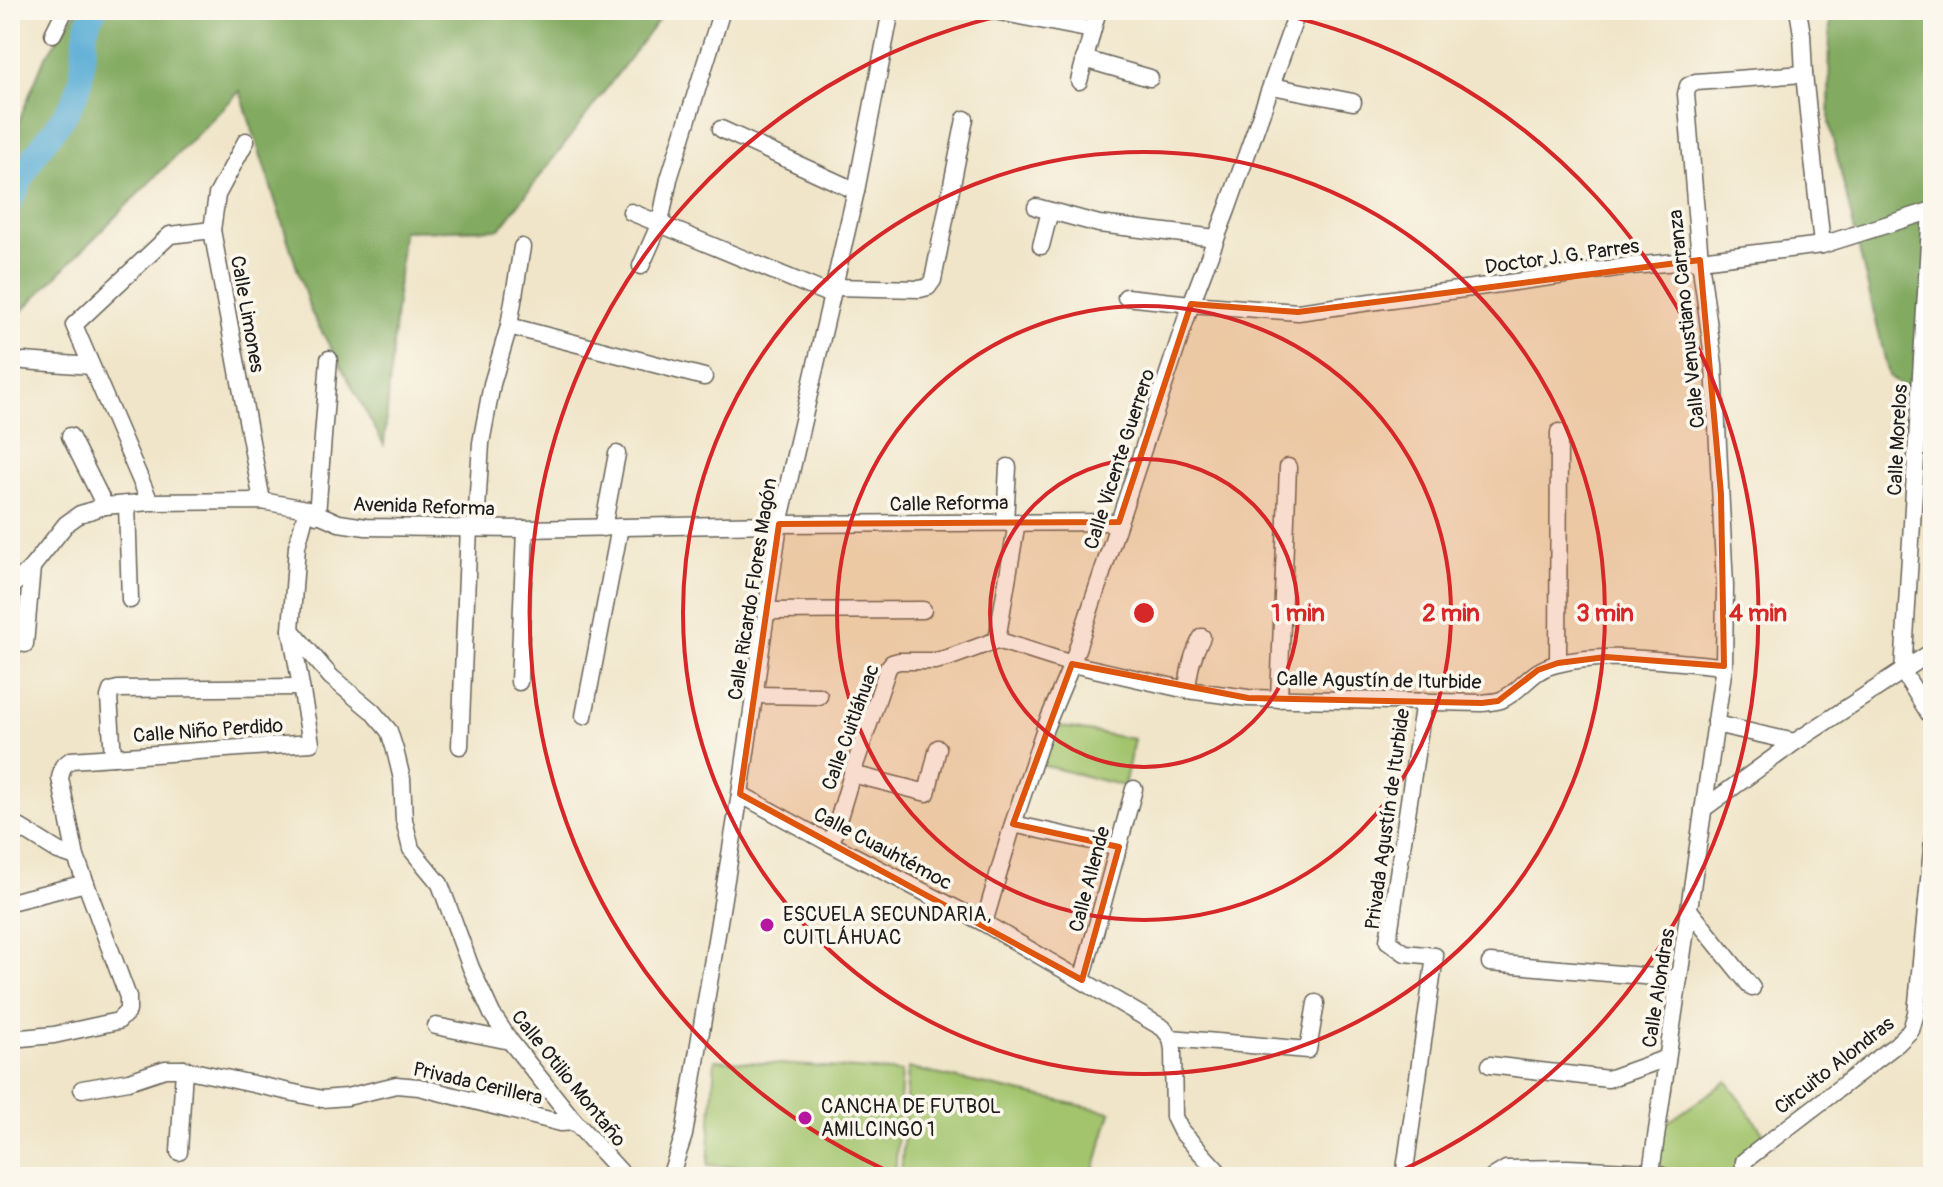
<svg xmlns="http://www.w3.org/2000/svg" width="1943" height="1187" font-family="Pangolin,sans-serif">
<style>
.green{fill:#a3c46d;stroke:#607044;stroke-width:2}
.forest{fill:#82aa60;stroke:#4f633e;stroke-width:2}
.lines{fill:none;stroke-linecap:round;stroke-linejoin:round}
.river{stroke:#5aadd6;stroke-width:24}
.minor-casing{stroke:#666259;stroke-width:19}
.minor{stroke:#fff;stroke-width:16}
.marked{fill:#de560d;fill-opacity:0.2;stroke:#de560d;stroke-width:6;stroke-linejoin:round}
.ring{fill:none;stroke:#d62828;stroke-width:4}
.poi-dot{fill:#b5179e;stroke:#fbf7ec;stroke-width:3}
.labels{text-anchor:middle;stroke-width:7;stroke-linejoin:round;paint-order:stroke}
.street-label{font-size:20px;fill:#1c1c1c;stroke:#fbf7ec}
.poi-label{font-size:20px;fill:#1c1c1c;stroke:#fbf7ec;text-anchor:start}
.centre{fill:#d62828;stroke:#fbf7ec;stroke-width:4}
.ring-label{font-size:24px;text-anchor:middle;font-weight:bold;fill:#d62828;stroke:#fbf7ec;stroke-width:7;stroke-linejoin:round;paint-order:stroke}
</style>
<rect width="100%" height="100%" fill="#fbf7ec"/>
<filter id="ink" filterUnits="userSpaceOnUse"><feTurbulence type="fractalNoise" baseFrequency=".0125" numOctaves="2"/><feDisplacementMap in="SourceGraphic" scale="16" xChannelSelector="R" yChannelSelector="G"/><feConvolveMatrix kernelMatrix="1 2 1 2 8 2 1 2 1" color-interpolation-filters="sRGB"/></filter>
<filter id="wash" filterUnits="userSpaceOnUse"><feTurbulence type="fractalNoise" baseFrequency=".006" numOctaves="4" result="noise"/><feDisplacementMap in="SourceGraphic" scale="32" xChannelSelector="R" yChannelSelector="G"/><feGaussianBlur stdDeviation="1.8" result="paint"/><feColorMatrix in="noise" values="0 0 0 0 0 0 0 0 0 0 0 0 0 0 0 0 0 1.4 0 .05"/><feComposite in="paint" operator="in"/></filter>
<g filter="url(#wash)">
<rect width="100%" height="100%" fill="#f0e5c9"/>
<g class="green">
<polygon points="1047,724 1134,739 1124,786 1034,763"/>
<polygon points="715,1060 902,1072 895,1176 708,1165"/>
<polygon points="908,1068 1111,1112 1092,1177 901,1177"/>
<polygon points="1727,1081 1769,1141 1744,1161 1743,1177 1666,1177 1651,1172 1657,1130"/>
</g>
<g class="forest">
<polygon points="77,10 666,10 500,229 403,231 384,445 311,312 240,91 10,323 10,143 44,59"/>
<polygon points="1830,10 1933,10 1933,410 1889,376 1829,123"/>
</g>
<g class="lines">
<path class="river" d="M10,203C18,188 24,172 33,158C49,133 72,113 80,83C85,62 81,27 95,10"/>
</g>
</g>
<g filter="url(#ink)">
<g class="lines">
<g class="minor-casing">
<g id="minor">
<polyline points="989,10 1092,30"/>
<polyline points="1798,10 1802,34 1804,74 1822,245"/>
<polyline points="53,34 65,10"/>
<polyline points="1084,59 1150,78"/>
<polyline points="1079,81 1098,10"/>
<polyline points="1272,86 1353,102"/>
<polyline points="721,129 856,191"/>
<polyline points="246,141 217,195 212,230 262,501"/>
<polyline points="1036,207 1099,224 1216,238"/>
<polyline points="631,212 831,295"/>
<polyline points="1041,246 1050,211"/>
<polyline points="641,266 660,223 669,179 722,10"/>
<polyline points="833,287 920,289 928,287 933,280 965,119"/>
<polyline points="1126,297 1191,304 1298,312 1631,266 1700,260 1822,245 1933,210"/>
<polyline points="509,326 704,377"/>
<polyline points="24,361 91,366"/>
<polyline points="70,436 105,506"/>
<polyline points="150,502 74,325 170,235 212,230"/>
<polyline points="127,505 130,600"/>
<polyline points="317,515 329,359"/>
<polyline points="1005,522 1008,467"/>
<polyline points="476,527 481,443 492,384 509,326 522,247"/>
<polyline points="603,528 617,454"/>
<polyline points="10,588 32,567 66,524 80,514 105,506 150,502 262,501 307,509 339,523 366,527 525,529 779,524 1119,522"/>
<polyline points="768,611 923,610"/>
<polyline points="291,630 331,677 372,711 389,731 395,750 402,779 404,820 411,849 440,884 471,968 492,1014 510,1041 575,1122 625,1177"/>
<polyline points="997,640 1017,522"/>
<polyline points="25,644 32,567"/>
<polyline points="1558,663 1559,432"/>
<polyline points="1903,672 1931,210"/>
<polyline points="1903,672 1933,720"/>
<polyline points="519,682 525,529"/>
<path d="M1187,690C1189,670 1192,655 1202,637"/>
<polyline points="755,695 819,696"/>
<polyline points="1279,699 1288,467"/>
<polyline points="584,716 620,527"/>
<polyline points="1715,724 1795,742"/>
<polyline points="460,746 469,527"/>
<polyline points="113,757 109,697 111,691 118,689 300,687"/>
<polyline points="852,774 927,793 938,748"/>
<polyline points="740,794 831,844 984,923 1163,1028 1171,1038 1173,1050 1174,1117 1181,1131 1223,1177"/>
<polyline points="1703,809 1795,742 1933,651"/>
<polyline points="1013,824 1119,847"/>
<polyline points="10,831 21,828 58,851 76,857"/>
<path d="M831,844L852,774L888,668L892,663L899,661H935L948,658L997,640L1072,664L1187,690L1248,698L1482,703C1488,702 1495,702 1501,700C1524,690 1529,670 1557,664C1609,651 1671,662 1724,666"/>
<polyline points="14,901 86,883"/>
<polyline points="1690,911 1752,988"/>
<polyline points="984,923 1013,824 1045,728 1072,664 1191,304 1227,210 1298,10"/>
<polyline points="1490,963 1679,979"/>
<polyline points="1082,980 1134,789"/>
<polyline points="436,1026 510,1041"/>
<polyline points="1171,1038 1308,1050 1316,1003"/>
<polyline points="10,1039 54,1035 118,1021 128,1011 128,997 76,857 60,778 63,766 71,760 311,743 291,630 297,546 307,509"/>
<polyline points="1490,1065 1608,1079 1667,1058"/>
<polyline points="82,1089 129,1081 165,1069 184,1069 322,1099 347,1097 396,1085 419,1087 561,1123 575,1122"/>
<polyline points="179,1152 184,1069"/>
<polyline points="1651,1172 1724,666 1725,586 1714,365 1700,260 1686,94 1688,86 1696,82 1804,74"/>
<polyline points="670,1177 684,1135 740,794 779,524 856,191 891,10"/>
<polyline points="1404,1177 1435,956 1405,953 1388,941 1424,701"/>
<polyline points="1493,1177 1506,1169 1568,1168 1651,1172 1666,1177"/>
<polyline points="1743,1177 1744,1161 1897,1044 1911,1030 1916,1013 1933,839"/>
</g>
</g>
<use href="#minor" class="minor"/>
</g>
</g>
<path class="marked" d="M1700,260L1721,494L1724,666L1606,657L1558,663L1538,670L1498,701L1482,703L1248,698L1072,664L1013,824L1119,847L1082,980L740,794L779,524L1119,522L1191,304L1298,312Z"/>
<g class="ring">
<circle cx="1144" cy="613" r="154"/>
<circle cx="1144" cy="613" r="307"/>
<circle cx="1144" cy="613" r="461"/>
<path d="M899 1176A614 614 0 0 1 1027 10M1261 10A614 614 0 0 1 1389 1176"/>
</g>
<g class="poi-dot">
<circle cx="767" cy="925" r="8"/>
<circle cx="805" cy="1118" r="8"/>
</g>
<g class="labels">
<g class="street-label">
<text transform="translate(1562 256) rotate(-8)" y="7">Doctor J. G. Parres</text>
<text transform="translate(248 314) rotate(80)" y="7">Calle Limones</text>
<text transform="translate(1686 319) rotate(-96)" y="7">Calle Venustiano Carranza</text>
<text transform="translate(1897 440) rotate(-87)" y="7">Calle Morelos</text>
<text transform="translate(1119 459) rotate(-72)" y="7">Calle Vicente Guerrero</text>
<text transform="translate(949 503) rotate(-1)" y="7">Calle Reforma</text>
<text transform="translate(424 506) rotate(2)" y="7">Avenida Reforma</text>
<text transform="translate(752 589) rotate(-81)" y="7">Calle Ricardo Flores Magón</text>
<text transform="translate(1379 680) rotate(1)" y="7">Calle Agustín de Iturbide</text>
<text transform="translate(850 727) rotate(-70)" y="7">Calle Cuitláhuac</text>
<text transform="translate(208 730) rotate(-4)" y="7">Calle Niño Perdido</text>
<text transform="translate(1387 819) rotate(-82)" y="7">Privada Agustín de Iturbide</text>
<text transform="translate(883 848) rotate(28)" y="7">Calle Cuauhtémoc</text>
<text transform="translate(1089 879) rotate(-75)" y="7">Calle Allende</text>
<text transform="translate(1658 988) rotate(-81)" y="7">Calle Alondras</text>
<text transform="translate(1834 1065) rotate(-38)" y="7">Circuito Alondras</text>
<text transform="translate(569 1078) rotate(51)" y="7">Calle Otilio Montaño</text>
<text transform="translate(478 1083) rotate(13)" y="7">Privada Cerillera</text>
</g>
<g class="poi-label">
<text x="783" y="921">ESCUELA SECUNDARIA,<tspan x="783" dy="23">CUITLÁHUAC</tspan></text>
<text x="821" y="1113">CANCHA DE FUTBOL<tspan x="821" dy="23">AMILCINGO 1</tspan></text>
</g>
</g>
<circle cx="1144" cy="613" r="12" class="centre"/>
<g class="ring-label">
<text x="1298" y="621">1 min</text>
<text x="1451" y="621">2 min</text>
<text x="1605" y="621">3 min</text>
<text x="1758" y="621">4 min</text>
</g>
<rect width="1943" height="1187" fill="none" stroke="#fbf7ec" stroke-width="40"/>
</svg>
